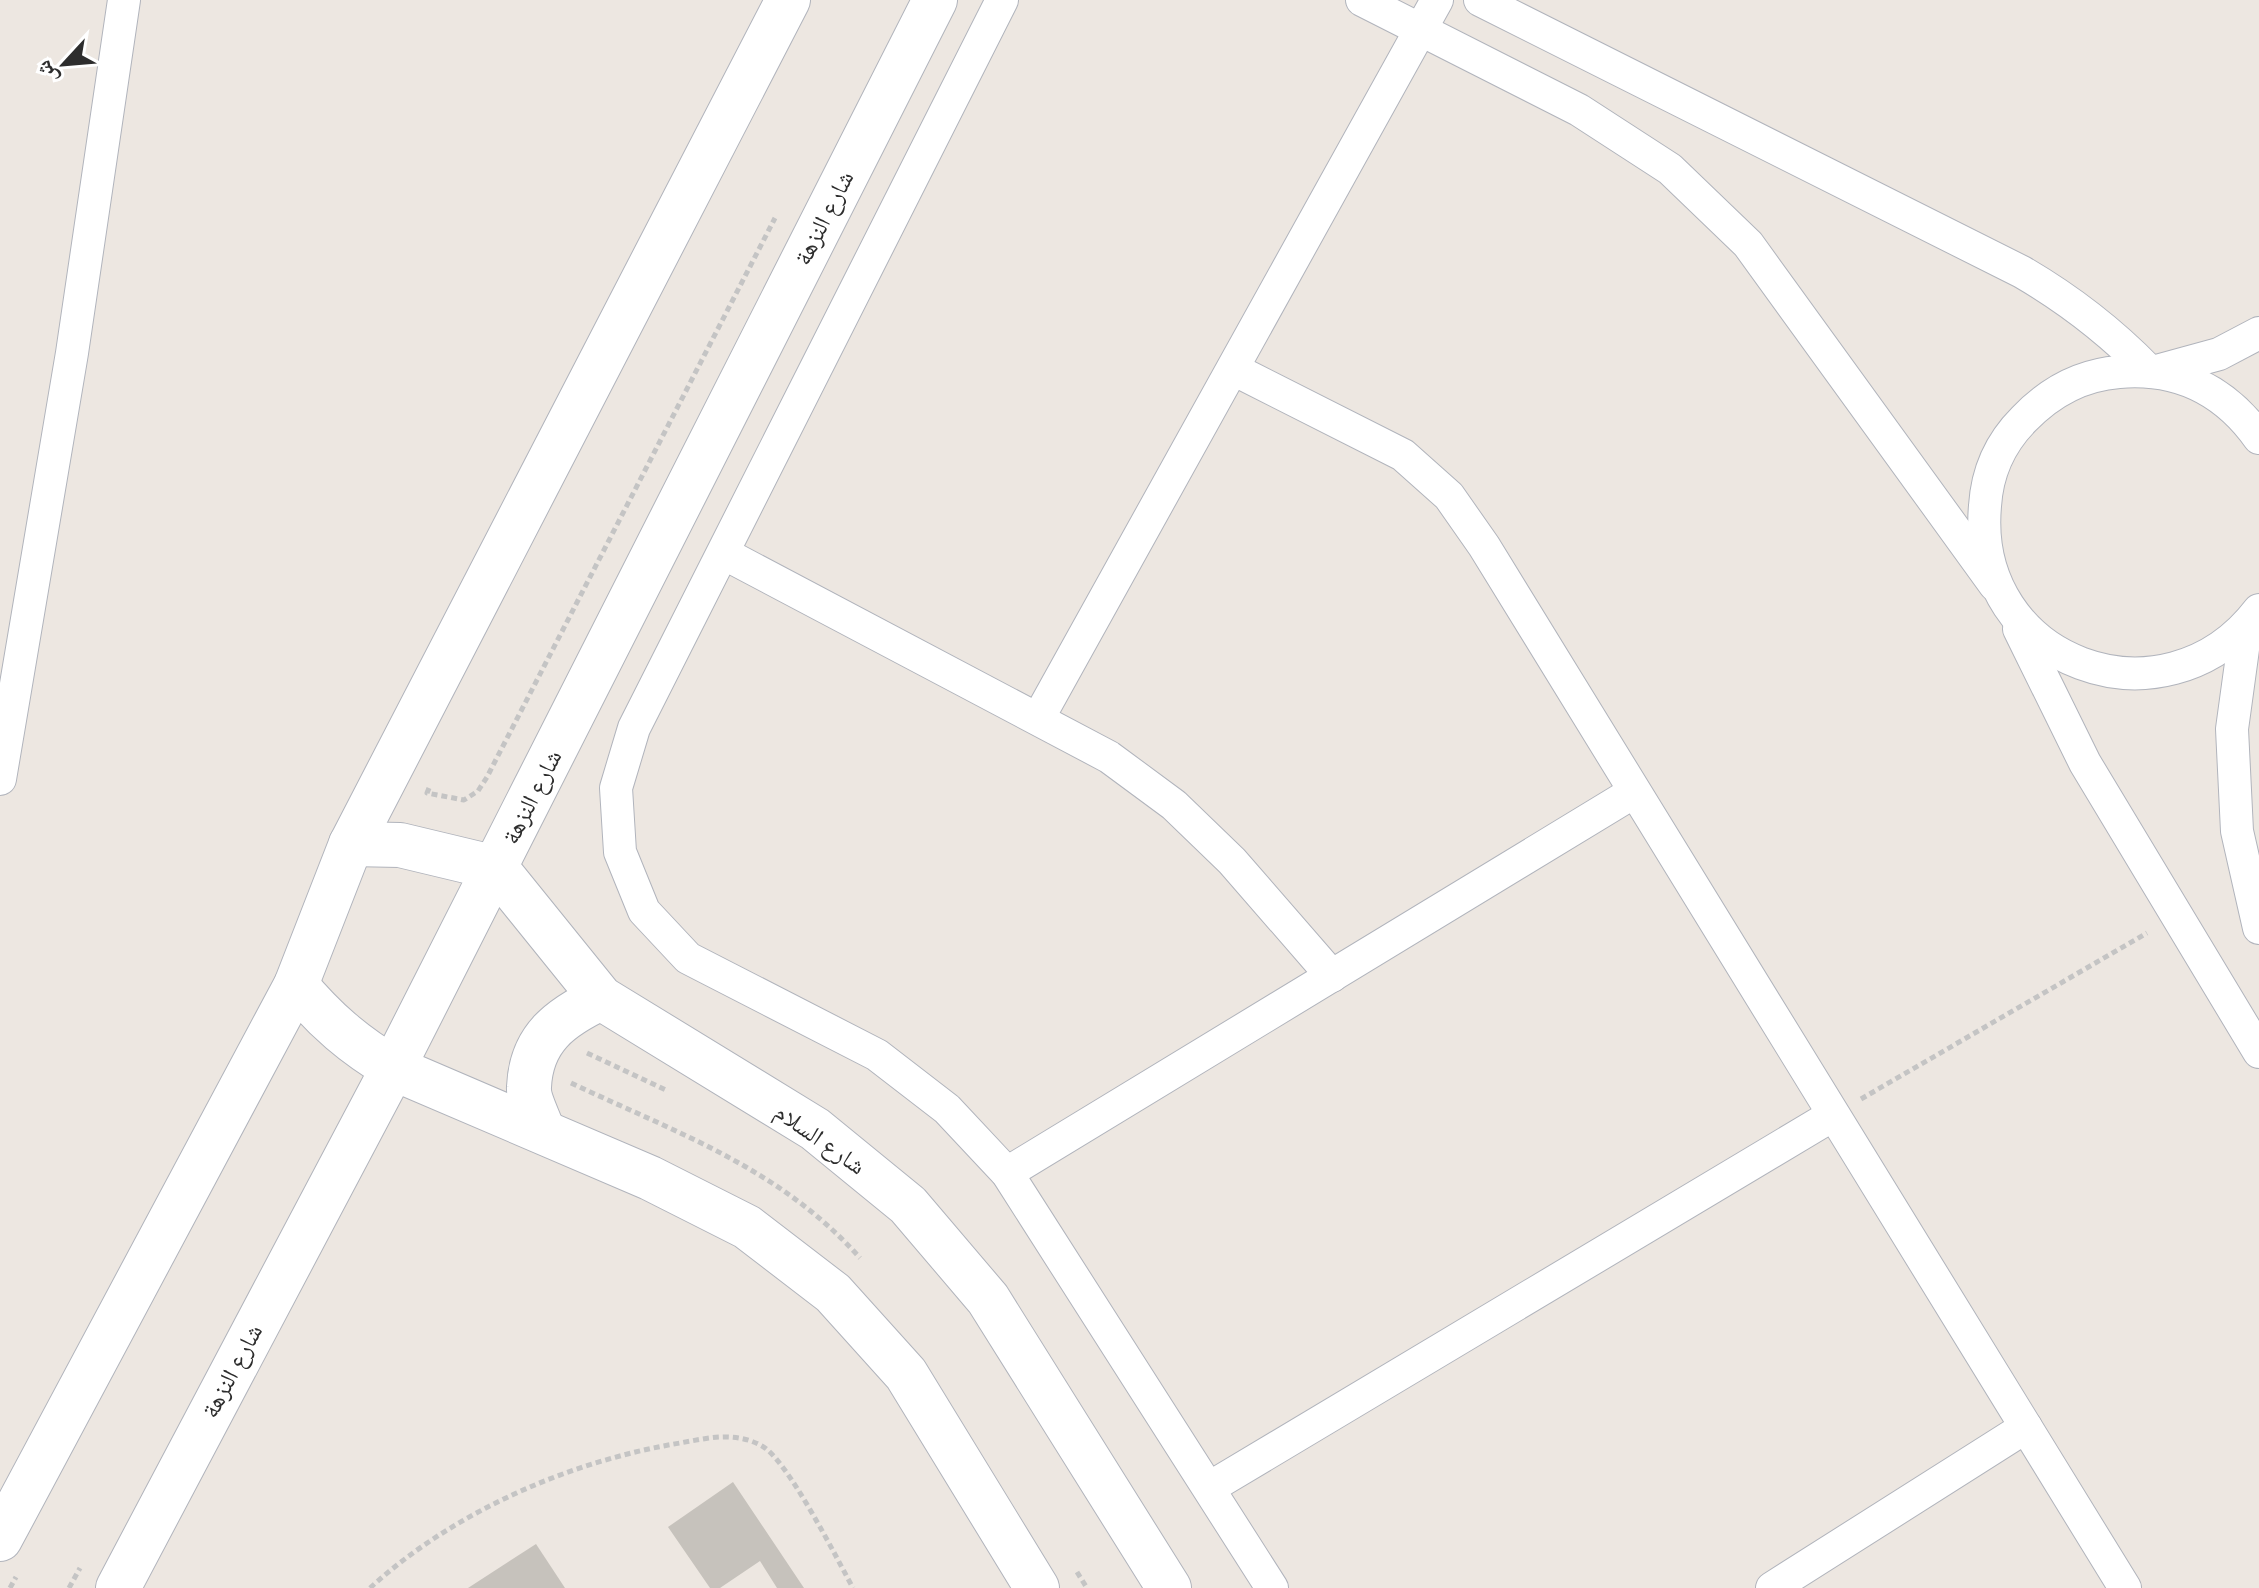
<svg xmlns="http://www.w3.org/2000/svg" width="2259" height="1588" font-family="Karla,'Noto Naskh Arabic',sans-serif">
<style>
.building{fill:#c6c2bc}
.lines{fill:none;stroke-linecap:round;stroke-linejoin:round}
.street-casing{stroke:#b1b4bc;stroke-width:34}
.secondary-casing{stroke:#b1b4bc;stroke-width:46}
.path{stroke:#c4c4c4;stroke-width:5;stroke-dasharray:6 4;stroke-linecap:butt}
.street{stroke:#fff;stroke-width:32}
.secondary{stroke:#fff;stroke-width:44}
.labels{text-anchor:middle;stroke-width:6;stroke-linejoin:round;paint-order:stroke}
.street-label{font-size:24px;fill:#2d2d2d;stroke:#fff}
</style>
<rect width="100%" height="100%" fill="#ede7e1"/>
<g class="building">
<polygon points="733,1482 804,1588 777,1588 760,1561 720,1588 710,1588 668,1527"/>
<polygon points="536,1544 565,1588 468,1588"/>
</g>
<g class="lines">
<g class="street-casing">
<g id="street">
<polyline points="1002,0 634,728 616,788 620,852 644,911 688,958 877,1055 947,1109 1007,1173 1272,1588"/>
<polyline points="1362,0 1579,110 1670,169 1748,244 1995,585"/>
<path d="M1480,0L2022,272C2070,300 2109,330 2148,370"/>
<polyline points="1233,369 1403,455 1449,496 1484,546 2125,1588"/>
<polyline points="2157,371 2219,354 2259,333"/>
<path d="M2259,438C2225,390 2177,367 2119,372C2080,375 2050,392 2024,419C2000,443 1987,473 1985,506C1971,663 2164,734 2259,610"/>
<polyline points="725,554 1109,757 1174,805 1232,861 1332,976"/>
<polyline points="2246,627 2232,729 2237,831 2259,928"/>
<polyline points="2019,629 2085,763 2259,1052"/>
<polyline points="1039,717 1437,0"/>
<polyline points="0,779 72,353 124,0"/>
<polyline points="1007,1173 1634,792"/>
<polyline points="1209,1488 1833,1115"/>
<polyline points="1772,1588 2026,1427"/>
</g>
</g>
<g class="secondary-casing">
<g id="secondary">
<polyline points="351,844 400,845 496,868 601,998 815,1129 908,1205 988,1299 1169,1588"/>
<path d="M296,985C325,1020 354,1045 393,1068L650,1178L747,1227L833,1293L906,1374L1037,1588"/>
<path d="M542,1129C538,1117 528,1099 529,1087C531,1038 561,1017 601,998"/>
<polyline points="0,1539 296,985 351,844 788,0"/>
<polyline points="118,1588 393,1068 935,0"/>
</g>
</g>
<g class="path">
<polyline points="429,788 427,793 464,800 478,791 487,777 775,218"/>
<polyline points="587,1053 668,1091"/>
<path d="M571,1083C677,1133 780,1168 860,1258"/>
<polyline points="1861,1099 2147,933"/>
<polyline points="1077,1572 1087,1588"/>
<polyline points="10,1588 16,1577"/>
<polyline points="69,1588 80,1568"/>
<path d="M370,1588C453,1512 570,1461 680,1443C708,1438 735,1431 762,1446C787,1459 837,1559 853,1588"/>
</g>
<use href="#street" class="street"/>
<use href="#secondary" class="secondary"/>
</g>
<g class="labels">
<g class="street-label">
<text transform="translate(824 218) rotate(-63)" y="8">شارع النزهة</text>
<text transform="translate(532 797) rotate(-63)" y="8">شارع النزهة</text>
<text transform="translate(820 1139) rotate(35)" y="8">شارع السلام</text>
<text transform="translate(232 1371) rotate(-62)" y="8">شارع النزهة</text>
</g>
</g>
<g transform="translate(64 64) rotate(244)" stroke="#ffffff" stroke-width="6" paint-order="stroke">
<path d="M0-6L14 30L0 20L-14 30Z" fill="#2d2d2d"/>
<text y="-12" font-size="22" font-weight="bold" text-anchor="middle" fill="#2d2d2d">ش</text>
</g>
</svg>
